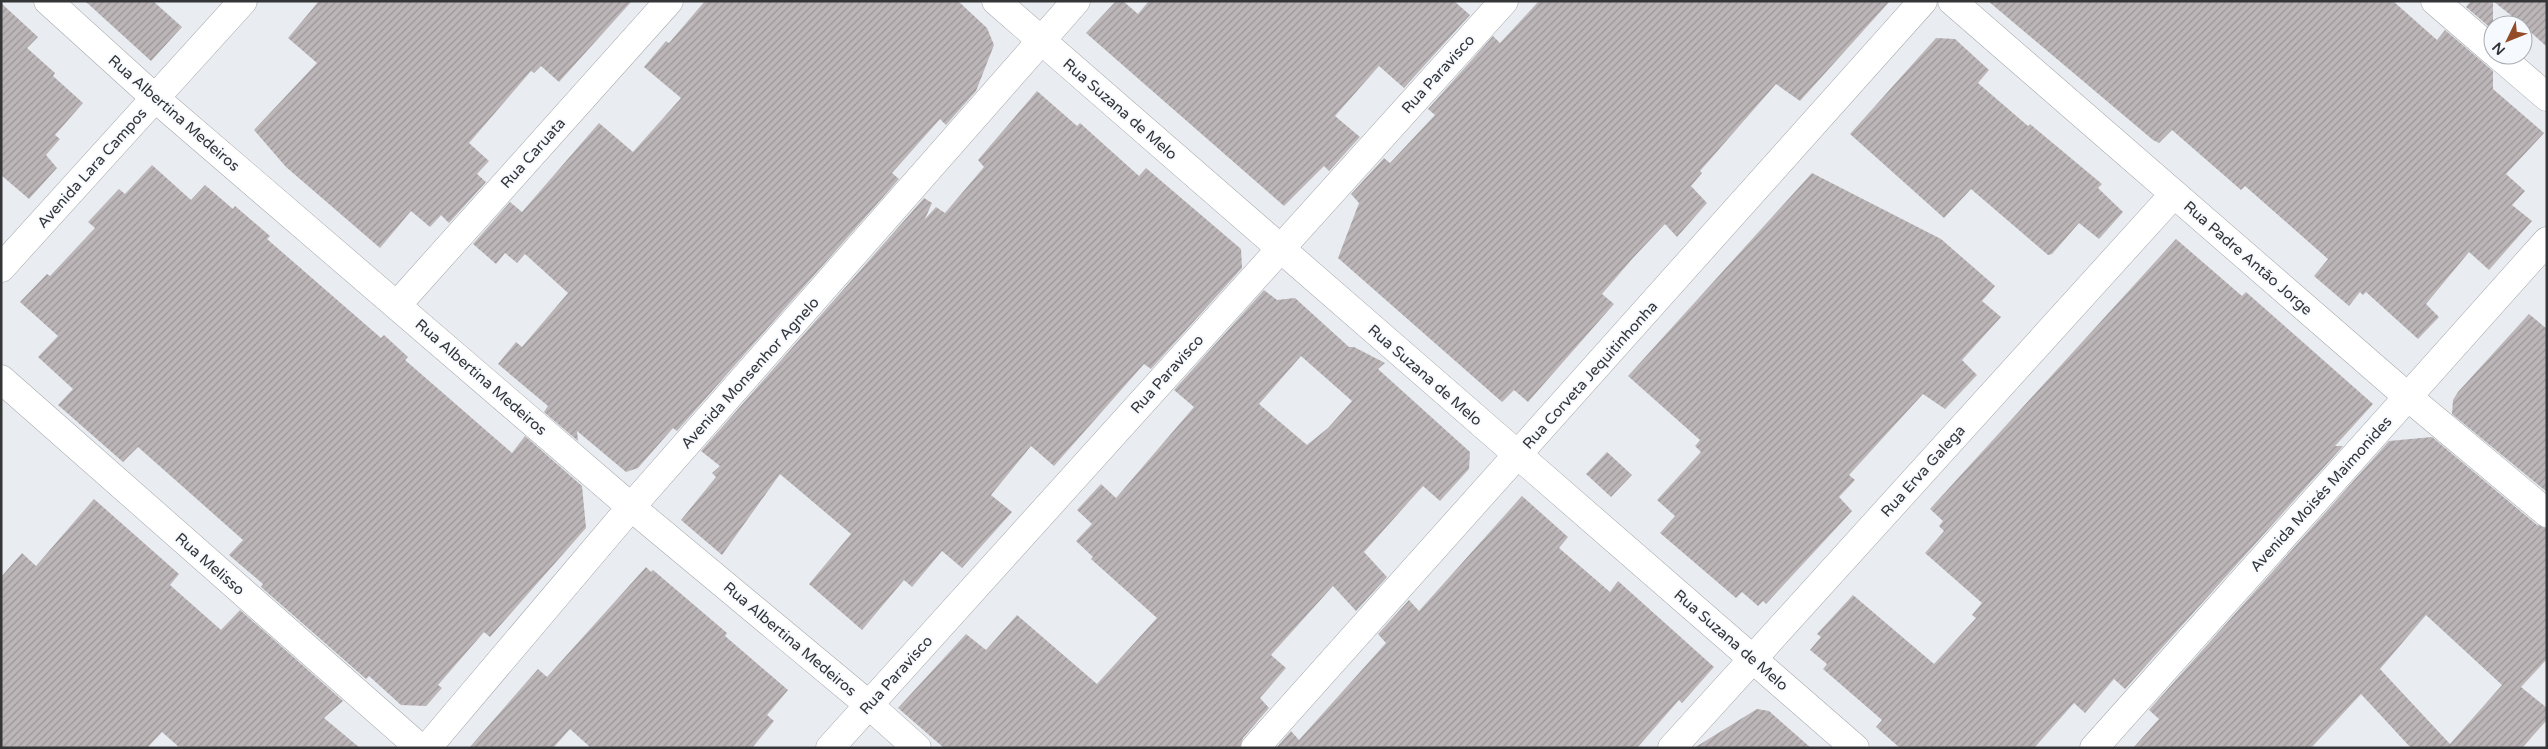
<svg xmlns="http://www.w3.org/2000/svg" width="2548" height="749" font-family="'Varela Round',sans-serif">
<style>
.building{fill:url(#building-hatch);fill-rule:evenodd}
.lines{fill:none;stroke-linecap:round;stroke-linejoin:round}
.minor-casing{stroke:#a4a8ac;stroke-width:29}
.minor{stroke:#fff;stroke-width:28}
.labels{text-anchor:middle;stroke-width:4;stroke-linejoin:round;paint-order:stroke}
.street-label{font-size:15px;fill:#343537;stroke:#f6faff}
</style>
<defs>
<pattern id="building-hatch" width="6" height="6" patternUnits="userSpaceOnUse" patternTransform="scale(1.25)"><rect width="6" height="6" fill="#bcb6b8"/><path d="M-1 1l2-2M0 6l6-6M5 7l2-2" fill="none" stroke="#9a9596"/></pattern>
</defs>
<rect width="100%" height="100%" fill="#e9edf1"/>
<g class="building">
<polygon points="85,1 153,1 182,27 151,61"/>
<polygon points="319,1 632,1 559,82 541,66 534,73 531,71 469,143 489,161 477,174 486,182 449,223 441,215 430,227 411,211 380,248 286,167 254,130 317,63 288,38"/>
<polygon points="705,1 958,1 987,28 994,45 976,91 946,125 940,119 892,173 899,179 677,431 673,428 638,468 626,472 577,431 578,441 544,412 548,406 498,364 516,342 522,347 568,293 525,254 517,263 505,253 496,264 473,244 510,202 522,212 599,123 633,152 681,98 644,67 666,41 669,43"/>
<polygon points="1116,1 1123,1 1138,14 1149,1 1454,1 1470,15 1404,88 1379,66 1335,116 1360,137 1329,171 1324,166 1284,206 1086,33"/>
<polygon points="1539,1 1890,1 1800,101 1776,84 1700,171 1702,173 1691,186 1707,203 1677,237 1665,224 1633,258 1602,294 1614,304 1528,402 1514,390 1502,402 1338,258 1359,203 1351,194 1384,158 1390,163 1435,115 1428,109 1493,36 1500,43"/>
<polygon points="1988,1 2393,1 2437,40 2445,30 2486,65 2493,71 2493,89 2544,133 2506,174 2525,191 2512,205 2532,221 2489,270 2469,252 2426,304 2439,317 2418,339 2366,292 2363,295 2360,292 2349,306 2314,276 2328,259 2245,186 2241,190 2172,130 2159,143 2153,140"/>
<polygon points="2471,1 2493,1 2493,30 2466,7"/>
<polygon points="2493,1 2547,1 2547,47 2523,25"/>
<polygon points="1,3 38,37 27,48 55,73 53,76 83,103 55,135 60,139 46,155 57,168 29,199 1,175"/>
<polygon points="1936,38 1955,39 1989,70 1978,83 2028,126 2030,124 2102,184 2098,188 2123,212 2099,239 2079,223 2052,254 2048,255 1971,189 1944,218 1850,134"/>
<polygon points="1037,91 1077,126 1080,123 1139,176 1146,168 1241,249 1242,268 1151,369 1144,364 1054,466 1031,446 991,495 1012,512 962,568 942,551 912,587 904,580 862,630 809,584 851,534 780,474 722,555 681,520 716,477 712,473 720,466 701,451 924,198 932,203 925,219 936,207 945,213 984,167 978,160"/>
<polygon points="152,165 191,200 205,185 233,209 235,206 270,236 267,239 381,338 384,335 408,357 405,360 512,453 525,436 582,486 586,528 490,637 484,632 438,685 442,688 426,706 401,705 369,676 366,679 261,587 263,584 229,555 243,540 138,447 123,462 58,405 73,389 38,357 58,336 20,302 47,274 50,276 95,228 88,222 119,189 125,194"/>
<polygon points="1812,173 1941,239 1995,286 1982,301 2001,317 1962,360 1977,375 1945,409 1923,394 1849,475 1855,480 1839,497 1852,511 1766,604 1763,601 1758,606 1742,592 1736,598 1660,533 1675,516 1657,500 1701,452 1695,446 1700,440 1628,376"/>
<polygon points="2176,239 2242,296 2246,292 2373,404 2335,446 2343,446 2125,689 2114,679 2085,713 2074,703 2034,748 1900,748 1876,727 1882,720 1823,669 1827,664 1810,650 1821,637 1817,634 1853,595 1934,664 1976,618 1972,615 1982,603 1925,553 1944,531 1939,526 1943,521 1930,509"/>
<path d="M1264,290L1277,300L1295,298L1349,347H1354L1385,363L1378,369L1470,452L1469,469L1440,501L1423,486L1364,552L1387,577L1356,611L1333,586L1271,655L1286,668L1260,698L1269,708L1243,738L1240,748H944L898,708L966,634L986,650L1017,615L1097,684L1157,618L1091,559L1093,557L1076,541L1092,524L1077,510L1101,484L1116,498L1194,407L1174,390ZM1301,356L1352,401L1328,428L1307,445L1259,404Z"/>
<polygon points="2529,314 2547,329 2547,492 2452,414 2453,400 2458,392"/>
<path d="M2432,437L2537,525L2547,528V659L2521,687L2547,708V720L2522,748H2411L2361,694L2311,748H2133L2159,719L2149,710L2389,441ZM2426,615L2502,685L2450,744L2380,669Z"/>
<polygon points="1607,452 1632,475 1611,497 1586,474"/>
<polygon points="1522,496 1568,537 1559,548 1610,592 1618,581 1714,667 1682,703 1679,700 1637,748 1276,748 1291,731 1299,740 1386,643 1378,634 1409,600 1419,611"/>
<polygon points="94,499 179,574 170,585 221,630 240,610 343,701 324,718 360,748 180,748 162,732 147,748 1,748 1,577 22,553 36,566"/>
<polygon points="646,567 651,572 653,570 727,633 725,636 788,690 767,715 774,721 752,748 591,748 570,729 553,748 469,748 538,669 547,677"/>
<polygon points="1757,709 1769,711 1811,748 1694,748"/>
</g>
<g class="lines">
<g class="minor-casing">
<g id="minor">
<polyline points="48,1 155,98 631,507 869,705 917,748"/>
<polyline points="996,1 1855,748"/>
<polyline points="1952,1 2408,397 2547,513"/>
<polyline points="2435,1 2493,51"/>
<polyline points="2498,55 2547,97"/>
<polyline points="1,268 243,1"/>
<polyline points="397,305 669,1"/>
<polyline points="1,379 420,748"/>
<polyline points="427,748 631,507 1076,1"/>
<polyline points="830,748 1504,1"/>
<polyline points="1255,748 1923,1"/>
<polyline points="1672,748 2174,194"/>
<polyline points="2094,748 2547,241"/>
</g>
</g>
<use href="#minor" class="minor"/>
</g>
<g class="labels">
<g class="street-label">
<text transform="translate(1438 74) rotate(-48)" y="5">Rua Paravisco</text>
<text transform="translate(1120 109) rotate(41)" y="5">Rua Suzana de Melo</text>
<text transform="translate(174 113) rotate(41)" y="5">Rua Albertina Medeiros</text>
<text transform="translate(533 153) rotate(-48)" y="5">Rua Caruata</text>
<text transform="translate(92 168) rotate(-48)" y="5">Avenida Lara Campos</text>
<text transform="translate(2248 258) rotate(41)" y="5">Rua Padre Antão Jorge</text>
<text transform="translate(750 373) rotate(-48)" y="5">Avenida Monsenhor Agnelo</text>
<text transform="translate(1167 374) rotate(-48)" y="5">Rua Paravisco</text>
<text transform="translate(1425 375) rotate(41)" y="5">Rua Suzana de Melo</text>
<text transform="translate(1590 375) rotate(-48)" y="5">Rua Corveta Jequitinhonha</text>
<text transform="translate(481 377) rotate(41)" y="5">Rua Albertina Medeiros</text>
<text transform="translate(1923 471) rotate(-48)" y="5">Rua Erva Galega</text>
<text transform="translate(2321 494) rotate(-48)" y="5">Avenida Moisés Maimonides</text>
<text transform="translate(210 564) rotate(41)" y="5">Rua Melisso</text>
<text transform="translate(790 639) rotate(40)" y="5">Rua Albertina Medeiros</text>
<text transform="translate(1731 640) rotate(41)" y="5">Rua Suzana de Melo</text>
<text transform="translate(896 675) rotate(-48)" y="5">Rua Paravisco</text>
</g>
</g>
<rect width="2548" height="749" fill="none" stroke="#343537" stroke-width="5"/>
<g transform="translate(2508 40) rotate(227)"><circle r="24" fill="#f6faff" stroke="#a8abaf"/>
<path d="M0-4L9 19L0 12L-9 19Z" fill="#934c27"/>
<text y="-8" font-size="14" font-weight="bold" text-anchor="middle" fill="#343537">N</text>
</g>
</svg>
